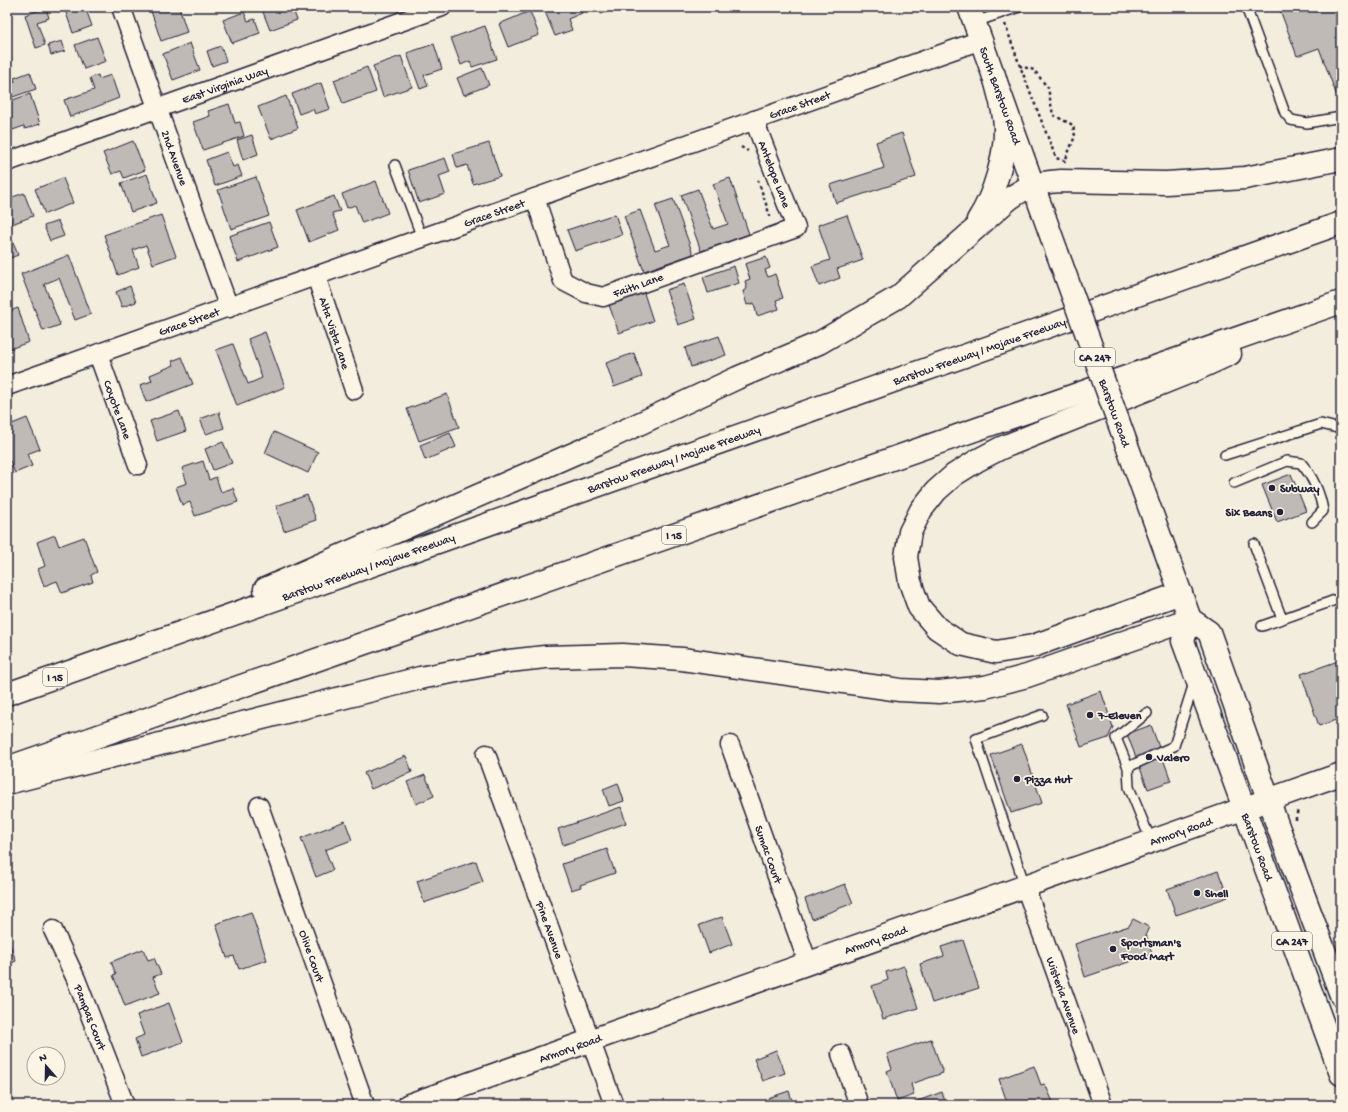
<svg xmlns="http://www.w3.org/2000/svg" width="1348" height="1112" font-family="'Gochi Hand',sans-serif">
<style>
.building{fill:#bfbab6;stroke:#22223b}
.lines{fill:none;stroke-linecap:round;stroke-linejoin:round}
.lane-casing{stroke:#22223b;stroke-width:12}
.street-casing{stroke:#22223b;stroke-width:21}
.secondary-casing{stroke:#22223b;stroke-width:25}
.primary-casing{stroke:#22223b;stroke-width:25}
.highway-casing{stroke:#22223b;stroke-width:25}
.path{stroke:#22223b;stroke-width:2.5;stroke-dasharray:3 3;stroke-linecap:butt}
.lane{stroke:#fcf5e5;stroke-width:9}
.street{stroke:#fcf5e5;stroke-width:18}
.secondary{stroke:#fcf5e5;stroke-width:22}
.primary{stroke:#fcf5e5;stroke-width:22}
.highway{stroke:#fcf5e5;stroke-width:22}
.primary-bridge-casing{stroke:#22223b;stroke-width:25;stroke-linecap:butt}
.primary-bridge{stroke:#fcf5e5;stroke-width:22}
.poi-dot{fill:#22223b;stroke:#fcf5e5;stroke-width:1.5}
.labels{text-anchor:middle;stroke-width:3.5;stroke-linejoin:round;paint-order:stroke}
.shield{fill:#fcf5e5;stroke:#63616e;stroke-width:1}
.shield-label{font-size:11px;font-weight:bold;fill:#22223b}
.street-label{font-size:12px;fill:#22223b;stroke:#fcf5e5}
.poi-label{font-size:12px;font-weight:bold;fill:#22223b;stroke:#fcf5e5;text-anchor:start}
</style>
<rect width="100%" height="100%" fill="#f3edde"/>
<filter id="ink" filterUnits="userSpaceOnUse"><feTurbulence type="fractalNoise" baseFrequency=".025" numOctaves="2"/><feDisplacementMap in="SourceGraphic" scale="8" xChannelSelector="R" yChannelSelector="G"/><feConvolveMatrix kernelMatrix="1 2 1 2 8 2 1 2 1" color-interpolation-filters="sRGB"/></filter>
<g filter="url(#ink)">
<g class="building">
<polygon points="64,7 85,7 92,26 73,33"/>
<polygon points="154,7 179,7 187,32 161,41 150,8"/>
<polygon points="261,7 285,7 285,8 292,7 297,20 270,30"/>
<polygon points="543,7 579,7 582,13 568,19 572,30 555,36"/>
<polygon points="599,7 621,7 601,14"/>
<polygon points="1279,7 1341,7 1341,107 1319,48 1297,56"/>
<polygon points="46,8 49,18 37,22 45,45 36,48 25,15"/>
<polygon points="530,11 539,35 508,47 499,24"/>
<polygon points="244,12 248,21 255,19 260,33 232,43 223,20"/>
<polygon points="485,26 497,59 472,67 470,61 461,65 451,38"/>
<polygon points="97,37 106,61 84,69 75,45"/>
<polygon points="62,41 65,51 51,55 48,45"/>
<polygon points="190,43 200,70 173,80 163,54"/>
<polygon points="434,44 442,69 424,75 428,86 420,89 407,53"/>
<polygon points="221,46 226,61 212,66 207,51"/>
<polygon points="401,56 412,87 383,97 373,66"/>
<polygon points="367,67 376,92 343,104 334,80"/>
<polygon points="482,68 489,85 464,95 457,78"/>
<polygon points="30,72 36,89 7,99 7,85 15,82 14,78"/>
<polygon points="98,75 99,79 111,75 119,98 70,117 64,100 94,90 90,78"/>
<polygon points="321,83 330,109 315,114 313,109 299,114 292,94"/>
<polygon points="30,94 40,124 25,129 24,126 7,132 7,113 9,112 7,102"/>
<polygon points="286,96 298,128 271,139 258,107"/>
<polygon points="229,104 235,123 240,122 244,136 203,150 193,122 210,116 208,111"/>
<polygon points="902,133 916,177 836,203 830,185 884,168 876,142"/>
<polygon points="252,135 258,154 243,160 237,140"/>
<polygon points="133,141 145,170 124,178 121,171 112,174 103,153"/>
<polygon points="489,143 500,176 473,184 467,165 457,168 453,154"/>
<polygon points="227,152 233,167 238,165 242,176 215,186 206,160"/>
<polygon points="445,158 450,172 439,176 445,194 419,203 408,170"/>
<polygon points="147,174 157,203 131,212 121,183"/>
<polygon points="256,177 269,216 231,229 218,190"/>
<polygon points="63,178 73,203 45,214 35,189"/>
<polygon points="730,178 749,234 701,251 681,195 698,189 713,229 728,224 713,184"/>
<polygon points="376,181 388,213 362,223 355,205 347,208 342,194"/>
<polygon points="24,193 33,216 12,224 7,210 7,199"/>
<polygon points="334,196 340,211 332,213 339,230 309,242 297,210"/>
<polygon points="673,199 693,254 644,271 624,216 640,210 655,250 670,245 655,205"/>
<polygon points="615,214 622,235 575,251 567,230"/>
<polygon points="161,215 176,256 153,264 146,245 133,250 139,267 118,275 104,235"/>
<polygon points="847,215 863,260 837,269 840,278 819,286 812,266 830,260 818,225"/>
<polygon points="58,221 64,236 50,241 44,226"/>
<polygon points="269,222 278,247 238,262 229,236"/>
<polygon points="12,240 18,255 8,259 7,242"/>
<polygon points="69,255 91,314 75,320 59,278 44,284 60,325 43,331 21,274"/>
<polygon points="766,257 770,268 765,270 768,277 775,274 783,298 776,300 779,309 757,316 754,303 747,305 743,291 747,289 745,281 750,279 745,264"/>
<polygon points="734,266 739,283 708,293 703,277"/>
<polygon points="684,284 696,319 678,325 666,290"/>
<polygon points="130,286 136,302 122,307 116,292"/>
<polygon points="644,293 653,321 619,333 609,305"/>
<polygon points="18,308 29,342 7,350 7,312"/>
<polygon points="265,332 285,387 237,406 216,350 233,344 248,384 262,378 248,339"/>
<polygon points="719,336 726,355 691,367 685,348"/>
<polygon points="634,353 642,377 614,387 606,363"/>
<polygon points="182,357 193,384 146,402 140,385 152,381 150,375 174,365 172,361"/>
<polygon points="447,394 459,427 419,441 407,409"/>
<polygon points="179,411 186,431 157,441 150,421"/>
<polygon points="7,412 12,424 27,418 40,449 27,454 32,466 15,473 10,461 7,462"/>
<polygon points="219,412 224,428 206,434 200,419"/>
<polygon points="274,432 318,452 308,473 265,453"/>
<polygon points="450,433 456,447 425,460 420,445"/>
<polygon points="223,442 232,463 213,470 205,449"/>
<polygon points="203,461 209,480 216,477 221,492 233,488 238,502 195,516 190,502 182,505 176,487 187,483 182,468"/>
<polygon points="1291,474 1306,511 1277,522 1262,485"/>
<polygon points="307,495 316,520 284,531 276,506"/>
<polygon points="55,535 59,546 84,537 97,572 91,575 93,582 62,593 57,581 44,586 38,569 45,566 37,542"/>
<polygon points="1341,660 1341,718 1319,726 1301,674"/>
<polygon points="1101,691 1113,727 1108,738 1081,747 1066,704"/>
<polygon points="1151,725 1171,781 1148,789 1127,734"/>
<polygon points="1022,744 1042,803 1011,813 991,755"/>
<polygon points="406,756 412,772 371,789 364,773"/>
<polygon points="425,775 434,796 416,804 407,782"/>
<polygon points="618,783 624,801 609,806 603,789"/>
<polygon points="621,807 626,823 563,845 558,829"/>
<polygon points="345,821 352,840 325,850 333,870 316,877 301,838"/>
<polygon points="607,849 615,873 580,885 581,887 571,890 562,864"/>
<polygon points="476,861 483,882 424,903 417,881"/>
<polygon points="1218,871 1228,897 1176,915 1167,889"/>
<polygon points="845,884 853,903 812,919 805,899"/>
<polygon points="251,912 267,960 239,969 234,956 227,958 216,924"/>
<polygon points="722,917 732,944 709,953 699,925"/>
<polygon points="1133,919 1149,927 1146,934 1152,954 1085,977 1075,944 1129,926"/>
<polygon points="7,936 16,961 7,965"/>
<polygon points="963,940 979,988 932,1003 920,964 944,956 941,947"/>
<polygon points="143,949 148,960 154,958 161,974 153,977 160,993 125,1006 113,975 116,974 111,962"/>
<polygon points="904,966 918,1008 883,1019 872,986 888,980 886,972"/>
<polygon points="169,1003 183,1042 141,1057 135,1039 144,1035 137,1015"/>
<polygon points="931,1039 943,1073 911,1084 914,1095 897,1101 887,1071 892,1069 887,1054"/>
<polygon points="776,1050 785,1073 763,1081 754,1059"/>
<polygon points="1034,1066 1041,1085 1045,1084 1053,1102 1046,1105 1008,1105 999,1079"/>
<polygon points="789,1091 793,1104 802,1101 803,1105 770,1105 768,1098"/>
<polygon points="942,1092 946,1105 907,1105"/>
</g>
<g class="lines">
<g class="lane-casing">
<g id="lane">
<polyline points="1246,7 1285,113 1291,120 1307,123 1341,117"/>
<polyline points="975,22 1019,7"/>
<polyline points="395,165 422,238"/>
<polyline points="1225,455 1321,424 1341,429"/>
<path d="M1234,483L1287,461L1301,463C1313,477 1320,492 1323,511L1312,522"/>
<polyline points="1254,544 1282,619"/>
<polyline points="1262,626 1341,598"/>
<polyline points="1128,767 1116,738 1147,713"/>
<polyline points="1151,841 1129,787 1128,767 1174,746 1194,683"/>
<polyline points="1025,886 976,739 1042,715"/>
</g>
</g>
<g class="street-casing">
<g id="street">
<path id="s1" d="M121,7L229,308"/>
<path id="s2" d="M7,162L442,7"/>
<path id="s3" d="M535,198L563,281L586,293L603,297L796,228L754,120"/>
<path id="s4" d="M316,276L354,390"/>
<path id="s5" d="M98,354L138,465"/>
<path id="s6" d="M7,386L422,238L981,40"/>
<path id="s7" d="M730,745L808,963"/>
<path id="s8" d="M486,754L614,1105"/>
<path id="s9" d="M259,806L365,1105"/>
<path id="s10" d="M1025,886L1103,1105"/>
<path id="s11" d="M53,930L76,979L125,1105"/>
<polyline points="841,1054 859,1105"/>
</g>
</g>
<g class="secondary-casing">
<g id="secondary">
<path id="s12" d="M409,1105L1341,774"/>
</g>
</g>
<g class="primary-casing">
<g id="primary">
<path id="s13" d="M969,7L1057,252"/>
<polyline points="1133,462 1190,619 1209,632 1277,824 1341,995"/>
<path id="s14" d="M1190,619L1183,641L1341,1074"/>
</g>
</g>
<g class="highway-casing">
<g id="highway">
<path d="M978,220C994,196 1006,155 1005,126C1004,109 998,92 994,75"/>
<path d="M265,589L596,444L737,378L819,343L898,297L1009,199C1027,186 1039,182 1061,181L1166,183L1245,178L1341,159"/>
<polyline points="1181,593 1033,646 996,652 961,644 937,628 919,607 910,582 906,557 910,532 921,510 936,491 954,475 978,460 1001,448 1195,370 1230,354"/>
<path id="s15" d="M7,694L1341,223"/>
<polyline points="7,768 1341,302"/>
<polyline points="7,783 420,678 509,661 545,657 623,655 682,659 900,690 939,692 985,687 1027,676 1190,619"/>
</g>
</g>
<g class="path">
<polyline points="1005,24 1020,66 1056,158 1065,161 1075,136 1073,125 1053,115 1048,88 1034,70 1020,66"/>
<polyline points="741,147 748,151"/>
<polyline points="758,180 771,219"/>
<polyline points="1296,820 1296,815 1298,811"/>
</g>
<use href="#lane" class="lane"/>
<use href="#street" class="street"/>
<use href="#secondary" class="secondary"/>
<use href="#primary" class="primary"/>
<use href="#highway" class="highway"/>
<g class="primary-bridge-casing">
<g id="primary-bridge">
<path id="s16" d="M1057,252L1133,462"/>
</g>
</g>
<use href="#primary-bridge" class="primary-bridge"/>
</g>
</g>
<g class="poi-dot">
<circle cx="1272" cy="488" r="4"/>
<circle cx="1280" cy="512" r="4"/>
<circle cx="1090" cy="715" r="4"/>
<circle cx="1149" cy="757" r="4"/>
<circle cx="1017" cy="779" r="4"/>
<circle cx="1197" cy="893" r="4"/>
<circle cx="1113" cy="949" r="4"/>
</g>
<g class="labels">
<g class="shield">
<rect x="1075" y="348" width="40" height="18" rx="3"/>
<rect x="662" y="526" width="24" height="18" rx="3"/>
<rect x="43" y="668" width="24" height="18" rx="3"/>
<rect x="1272" y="932" width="40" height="18" rx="3"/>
</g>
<g class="shield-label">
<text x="1095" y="361">CA 247</text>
<text x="674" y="539">I 15</text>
<text x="55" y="681">I 15</text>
<text x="1292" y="945">CA 247</text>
</g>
<g class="street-label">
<text dy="4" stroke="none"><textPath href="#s2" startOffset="231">East Virginia Way</textPath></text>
<text dy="4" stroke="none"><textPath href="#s13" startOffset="94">South Barstow Road</textPath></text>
<text dy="4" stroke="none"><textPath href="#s6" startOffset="841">Grace Street</textPath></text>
<text dy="4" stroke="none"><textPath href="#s1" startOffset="160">2nd Avenue</textPath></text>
<text transform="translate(775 174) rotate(69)" y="4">Antelope Lane</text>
<text dy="4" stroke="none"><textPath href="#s6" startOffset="517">Grace Street</textPath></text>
<text dy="4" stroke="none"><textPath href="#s3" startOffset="168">Faith Lane</textPath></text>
<text dy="4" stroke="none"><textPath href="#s6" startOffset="193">Grace Street</textPath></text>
<text dy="4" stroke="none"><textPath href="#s4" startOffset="60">Alta Vista Lane</textPath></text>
<text dy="4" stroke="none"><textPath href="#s15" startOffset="1031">Barstow Freeway / Mojave Freeway</textPath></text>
<text dy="4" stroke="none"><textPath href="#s5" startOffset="59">Coyote Lane</textPath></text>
<text dy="4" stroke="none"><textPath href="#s16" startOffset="171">Barstow Road</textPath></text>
<text dy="4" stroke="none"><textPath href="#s15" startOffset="707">Barstow Freeway / Mojave Freeway</textPath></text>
<text dy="4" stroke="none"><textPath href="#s15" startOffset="383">Barstow Freeway / Mojave Freeway</textPath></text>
<text dy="4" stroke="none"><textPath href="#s12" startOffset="819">Armory Road</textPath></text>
<text dy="4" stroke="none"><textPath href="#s14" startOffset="242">Barstow Road</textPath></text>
<text dy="4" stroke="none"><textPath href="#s7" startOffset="116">Sumac Court</textPath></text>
<text dy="4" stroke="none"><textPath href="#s8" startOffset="187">Pine Avenue</textPath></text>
<text dy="4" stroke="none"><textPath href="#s12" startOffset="495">Armory Road</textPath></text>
<text dy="4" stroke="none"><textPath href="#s9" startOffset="159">Olive Court</textPath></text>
<text dy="4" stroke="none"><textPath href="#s10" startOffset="116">Wisteria Avenue</textPath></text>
<text dy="4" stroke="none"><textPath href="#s11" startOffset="95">Pampas Court</textPath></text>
<text dy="4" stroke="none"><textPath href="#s12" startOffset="171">Armory Road</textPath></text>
</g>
<g class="poi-label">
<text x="1280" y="492">Subway</text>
<text x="1272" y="516" text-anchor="end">Six Beans</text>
<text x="1098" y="719">7-Eleven</text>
<text x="1157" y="761">Valero</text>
<text x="1025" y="783">Pizza Hut</text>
<text x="1205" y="897">Shell</text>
<text x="1121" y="946">Sportsman's<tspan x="1121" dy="14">Food Mart</tspan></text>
</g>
</g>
<rect width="1348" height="1112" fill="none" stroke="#fcf5e5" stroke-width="24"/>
<rect x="12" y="12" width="1324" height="1088" fill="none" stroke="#22223b" stroke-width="1.5" filter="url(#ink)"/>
<g transform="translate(46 1066) rotate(340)"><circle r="19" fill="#fcf5e5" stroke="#a5a1a1"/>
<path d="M0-3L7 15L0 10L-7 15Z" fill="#22223b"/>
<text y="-6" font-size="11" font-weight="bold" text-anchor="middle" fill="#22223b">N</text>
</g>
</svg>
